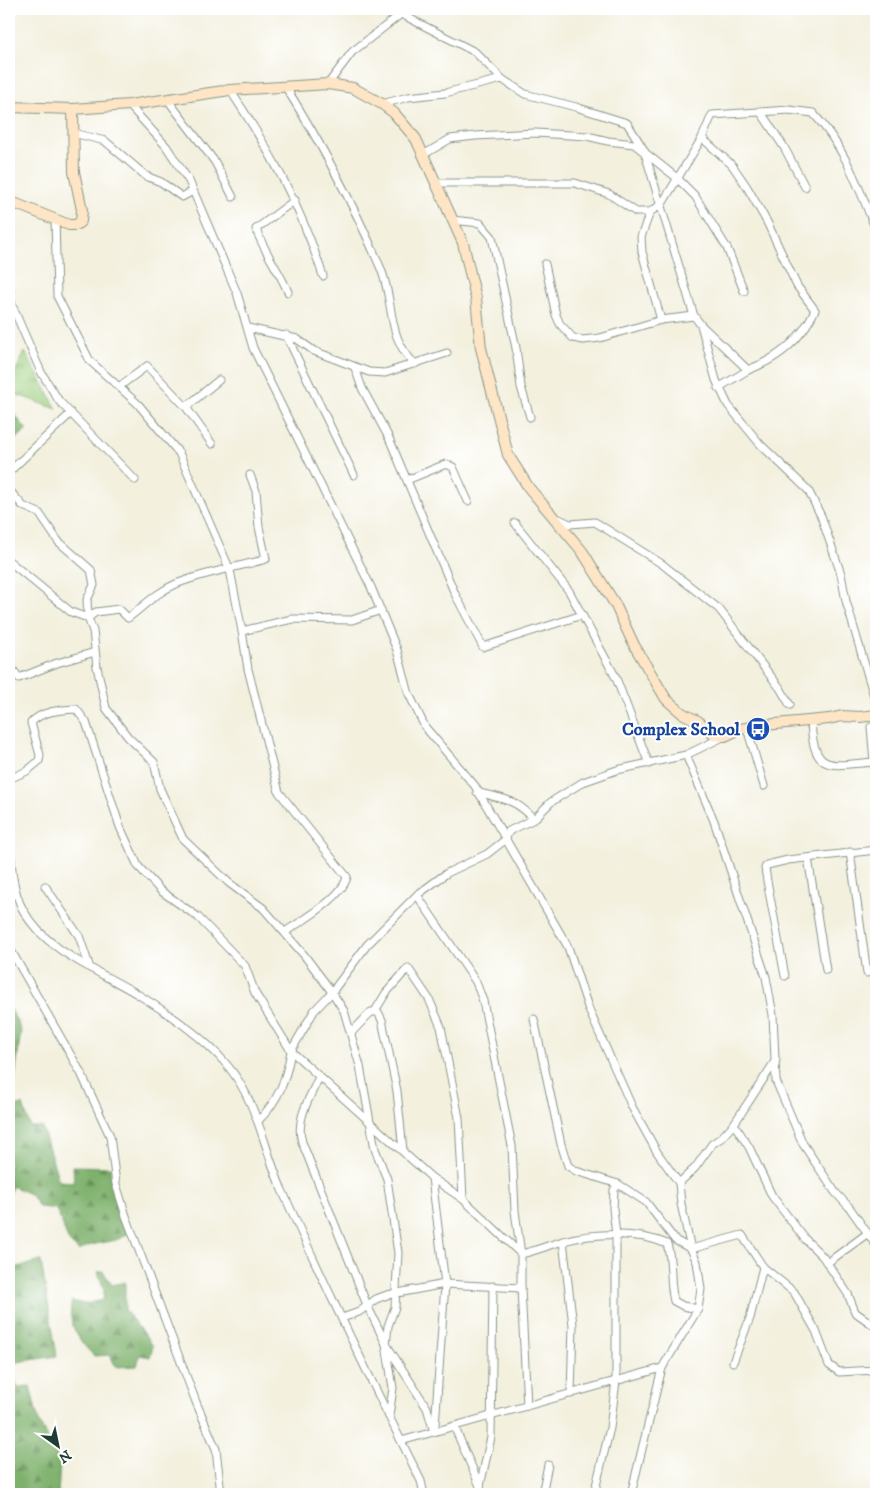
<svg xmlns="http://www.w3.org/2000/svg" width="885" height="1503" font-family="'IM FELL DW Pica',serif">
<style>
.grass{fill:url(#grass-tufts);stroke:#5e8658}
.forest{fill:url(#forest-firs);stroke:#4e7750}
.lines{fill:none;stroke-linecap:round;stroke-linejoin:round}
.street-casing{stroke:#899689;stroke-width:9}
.secondary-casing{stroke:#899689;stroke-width:12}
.street{stroke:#fff;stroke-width:7}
.secondary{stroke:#fde5c5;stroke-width:10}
.labels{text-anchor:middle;stroke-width:4;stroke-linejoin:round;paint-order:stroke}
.transit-label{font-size:18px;font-weight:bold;fill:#164399;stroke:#fff;text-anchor:end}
</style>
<defs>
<pattern id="grass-tufts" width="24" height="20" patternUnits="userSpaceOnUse" patternTransform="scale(1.25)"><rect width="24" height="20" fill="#9dce7d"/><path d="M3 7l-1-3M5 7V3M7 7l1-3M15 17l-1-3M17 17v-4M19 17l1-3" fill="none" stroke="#7fa867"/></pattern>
<pattern id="forest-firs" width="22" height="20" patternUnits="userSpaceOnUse" patternTransform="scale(1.25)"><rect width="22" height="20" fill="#7eb16c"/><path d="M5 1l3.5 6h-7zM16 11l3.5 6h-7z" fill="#67915a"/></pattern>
</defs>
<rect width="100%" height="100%" fill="#fff"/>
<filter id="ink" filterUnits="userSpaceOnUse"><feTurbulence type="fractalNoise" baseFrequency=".02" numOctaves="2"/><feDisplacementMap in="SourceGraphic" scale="10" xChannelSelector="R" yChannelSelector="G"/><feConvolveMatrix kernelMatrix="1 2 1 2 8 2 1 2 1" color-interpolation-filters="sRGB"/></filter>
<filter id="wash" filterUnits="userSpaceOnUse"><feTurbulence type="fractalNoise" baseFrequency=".0096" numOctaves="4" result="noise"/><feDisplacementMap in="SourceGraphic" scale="20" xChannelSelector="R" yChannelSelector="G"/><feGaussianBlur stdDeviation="1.12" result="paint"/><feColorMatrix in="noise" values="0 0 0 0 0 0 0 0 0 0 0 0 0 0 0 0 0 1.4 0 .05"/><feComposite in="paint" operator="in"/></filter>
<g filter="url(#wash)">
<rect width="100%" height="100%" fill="#f3f0de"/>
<polygon class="grass" points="25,352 57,409 9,392 9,384"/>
<g class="forest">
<polygon points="9,408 27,430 9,444"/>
<polygon points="9,1005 21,1030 13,1093 9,1098"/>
<path d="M23,1104L30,1127H42L59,1181L74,1182L73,1166L110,1167L111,1179L128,1233C115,1246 95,1239 79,1251L69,1242L56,1209L39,1207L30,1194L12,1186L9,1196V1110Z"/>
<polygon points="41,1261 57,1356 11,1363 17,1387 30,1386 39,1422 60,1462 58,1494 9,1494 9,1269"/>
<path d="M103,1271L112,1285L125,1282V1310L153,1346L150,1357L140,1355L137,1366L116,1367L110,1355L94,1356C79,1341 66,1323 72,1301L84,1304L103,1300L104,1290L98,1272Z"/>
</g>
</g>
<g filter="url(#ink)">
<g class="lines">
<g class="street-casing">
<g id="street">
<polyline points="328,84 352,52 401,14 475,52 502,79 525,94 576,107 627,123 644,150 694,316 701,325 716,380 728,405 760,444 808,490 821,516 841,574 846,601 876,703"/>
<path d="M285,86C322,145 354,205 381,269C395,304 386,337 415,364"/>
<path d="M230,90C270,150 301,207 323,276"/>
<polyline points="167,99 215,162 233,197"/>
<polyline points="382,104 408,97 445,93 502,79"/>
<polyline points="129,105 166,146 189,181 237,293 253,348 371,587 397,650 409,694 425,727 475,786 568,947 589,1010 632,1107 657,1152 679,1183 681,1204 691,1249 697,1262 701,1289 698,1309 662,1368 631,1494"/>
<polyline points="760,111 784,147 805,187"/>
<polyline points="73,133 105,141 146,176 161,182 182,197 193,191"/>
<path d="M702,138L712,115L789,110L813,113C846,149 858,186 876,230"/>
<polyline points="423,155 450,139 475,136 535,133 587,136 608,141 634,144 677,178 695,196 727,248 744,291"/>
<path d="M436,183H575L609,194L636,212H650L662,204L702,138L732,165L747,187L767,222L797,286L815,310C801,340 779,358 748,370L702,326"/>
<polyline points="650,212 641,237 642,252 661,320"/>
<polyline points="55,218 57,296 90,361 138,404 179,453 230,570 242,631 292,619 352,620 381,610"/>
<polyline points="452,220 480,223 492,237 516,348 521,387 530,417"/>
<polyline points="9,254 9,258"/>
<polyline points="545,264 556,315 560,324 573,338 583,340 600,338 661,320 694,316"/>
<polyline points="9,283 11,303 41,372 59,401 135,480"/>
<path d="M288,292C279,270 264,252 256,229L295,200"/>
<polyline points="248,328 297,339 314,351 369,372 385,373 447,353"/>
<polyline points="286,335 354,475"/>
<polyline points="355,368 362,388 389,438 455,594 483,647 582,615"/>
<polyline points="120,386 147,366 186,407 219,380"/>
<polyline points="718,388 748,370"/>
<polyline points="186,407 212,444"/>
<polyline points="9,472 71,413"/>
<polyline points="407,480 446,464 453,467 468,501"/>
<polyline points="9,490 23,506 39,513 58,541 91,570 94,585 87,600 88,618"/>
<polyline points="555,517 570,524 595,522 662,564 719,609 780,688 790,705"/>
<polyline points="515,523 569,591 616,678 649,764"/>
<polyline points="9,561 71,612 88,618 93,631 97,667 106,708 128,737 154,762 160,789 183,839 229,883 263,908 304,955 332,992 344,1011 360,1066 375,1149 387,1179 398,1253 395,1307 388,1326 386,1344 393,1388 389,1416"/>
<path d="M88,618L96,612L119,609L128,618C144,606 157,592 176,584C205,572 236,568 266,559L259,527L256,491L250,475"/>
<path d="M242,631L248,669L279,792L347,877C342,898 303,920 285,932"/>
<polyline points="9,664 19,678 57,663 95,652"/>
<path d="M811,720C813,775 830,765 874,762L871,727"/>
<polyline points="747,728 764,786"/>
<polyline points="686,755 714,821 766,977 773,1015 776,1081 803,1144 835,1192 849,1207 876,1245"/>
<polyline points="876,762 874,762 876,779"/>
<path d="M9,779L27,771L39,761L40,755L31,723C41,711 60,710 76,709L86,722L120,827L138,866L161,891L198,917L245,966L255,993L291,1051C286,1080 279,1100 258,1121"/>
<path d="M477,792C504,800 513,797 534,819"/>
<path d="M9,827C11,854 10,886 23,910C46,952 100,971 139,995C169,1014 204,1037 227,1065C257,1100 264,1149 282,1190C326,1288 373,1385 421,1481L424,1494"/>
<polyline points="850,852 867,973"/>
<polyline points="808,858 826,970"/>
<polyline points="45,886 79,936 90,968"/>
<polyline points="417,895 476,982 483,1001 512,1146 515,1211 521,1254"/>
<polyline points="9,947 81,1073 110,1136 116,1184 126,1216 196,1402 216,1449 221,1494"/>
<polyline points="785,976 767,881 765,868 767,865 788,860 876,850"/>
<polyline points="375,1011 386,993 408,968 429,999 441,1027 459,1118 463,1199"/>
<polyline points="534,1019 561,1144 568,1166 576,1171 618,1184 646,1202 675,1240 691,1249 742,1235 763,1267 794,1292 816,1331 829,1365 839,1372 876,1370"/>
<polyline points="351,1033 371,1012 378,1012 382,1020 397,1091 403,1151"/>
<path d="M319,1077C310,1098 295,1119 302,1142L367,1305L386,1344L427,1408L434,1432"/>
<polyline points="734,1124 749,1147 772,1196 805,1239 823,1257 848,1294 855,1312 876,1327"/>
<polyline points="432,1178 445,1284 435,1426"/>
<polyline points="679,1183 695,1168 712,1144 721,1138 734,1124 776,1060"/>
<polyline points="563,1241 573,1325 571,1394"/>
<polyline points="521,1254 463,1199 432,1178 291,1051 314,1011 332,992 367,945 417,895 447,873 487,854 505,840 509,831 534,819 551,802 583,782 617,770 686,755 725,736"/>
<polyline points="827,1263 868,1233"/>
<polyline points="521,1288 527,1406"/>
<path d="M342,1318L359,1312L376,1299L387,1295L445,1284L521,1288V1254C535,1251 549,1245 563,1241C595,1233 637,1231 667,1244C673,1262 669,1282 674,1301L683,1306L698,1309"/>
<polyline points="733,1362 750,1318 763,1267"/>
<polyline points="454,1426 480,1486 481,1494"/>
<polyline points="401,1441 662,1368"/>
<polyline points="480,1486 491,1437 493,1286"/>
<polyline points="542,1494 548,1465"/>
<polyline points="594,1494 610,1428 616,1381 616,1235 613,1209 614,1190 618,1184"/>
</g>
</g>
<g class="secondary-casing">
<g id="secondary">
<polyline points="9,107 73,109 129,105 230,90 328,84 353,88 382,104 394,113 416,139 463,243 476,298 481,348 508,455 529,488 582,551 615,604 634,645 666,699 682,713 698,721 714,735 725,736 740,729 765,725 829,719 842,716 860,717 876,715"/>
<polyline points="9,201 69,225 76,225 81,221 82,210 74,172 73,109"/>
</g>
</g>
<use href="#street" class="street"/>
<use href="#secondary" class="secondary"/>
</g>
</g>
<defs>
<g id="bus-disc" transform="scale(1.25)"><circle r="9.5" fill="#1a4fb4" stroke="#fff"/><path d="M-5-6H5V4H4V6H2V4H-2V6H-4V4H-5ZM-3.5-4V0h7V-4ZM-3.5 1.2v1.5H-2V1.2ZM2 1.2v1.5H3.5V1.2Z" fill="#fff"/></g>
</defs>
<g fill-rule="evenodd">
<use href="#bus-disc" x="758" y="729"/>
</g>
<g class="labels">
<g class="transit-label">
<text x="740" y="735">Complex School</text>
</g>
</g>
<rect width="885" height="1503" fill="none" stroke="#fff" stroke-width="30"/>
<g transform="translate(58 1446) rotate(147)" stroke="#ffffff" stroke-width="4" paint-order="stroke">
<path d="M0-4L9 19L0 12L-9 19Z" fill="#1f3d34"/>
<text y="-8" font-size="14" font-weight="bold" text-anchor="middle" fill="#1f3d34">N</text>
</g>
</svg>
